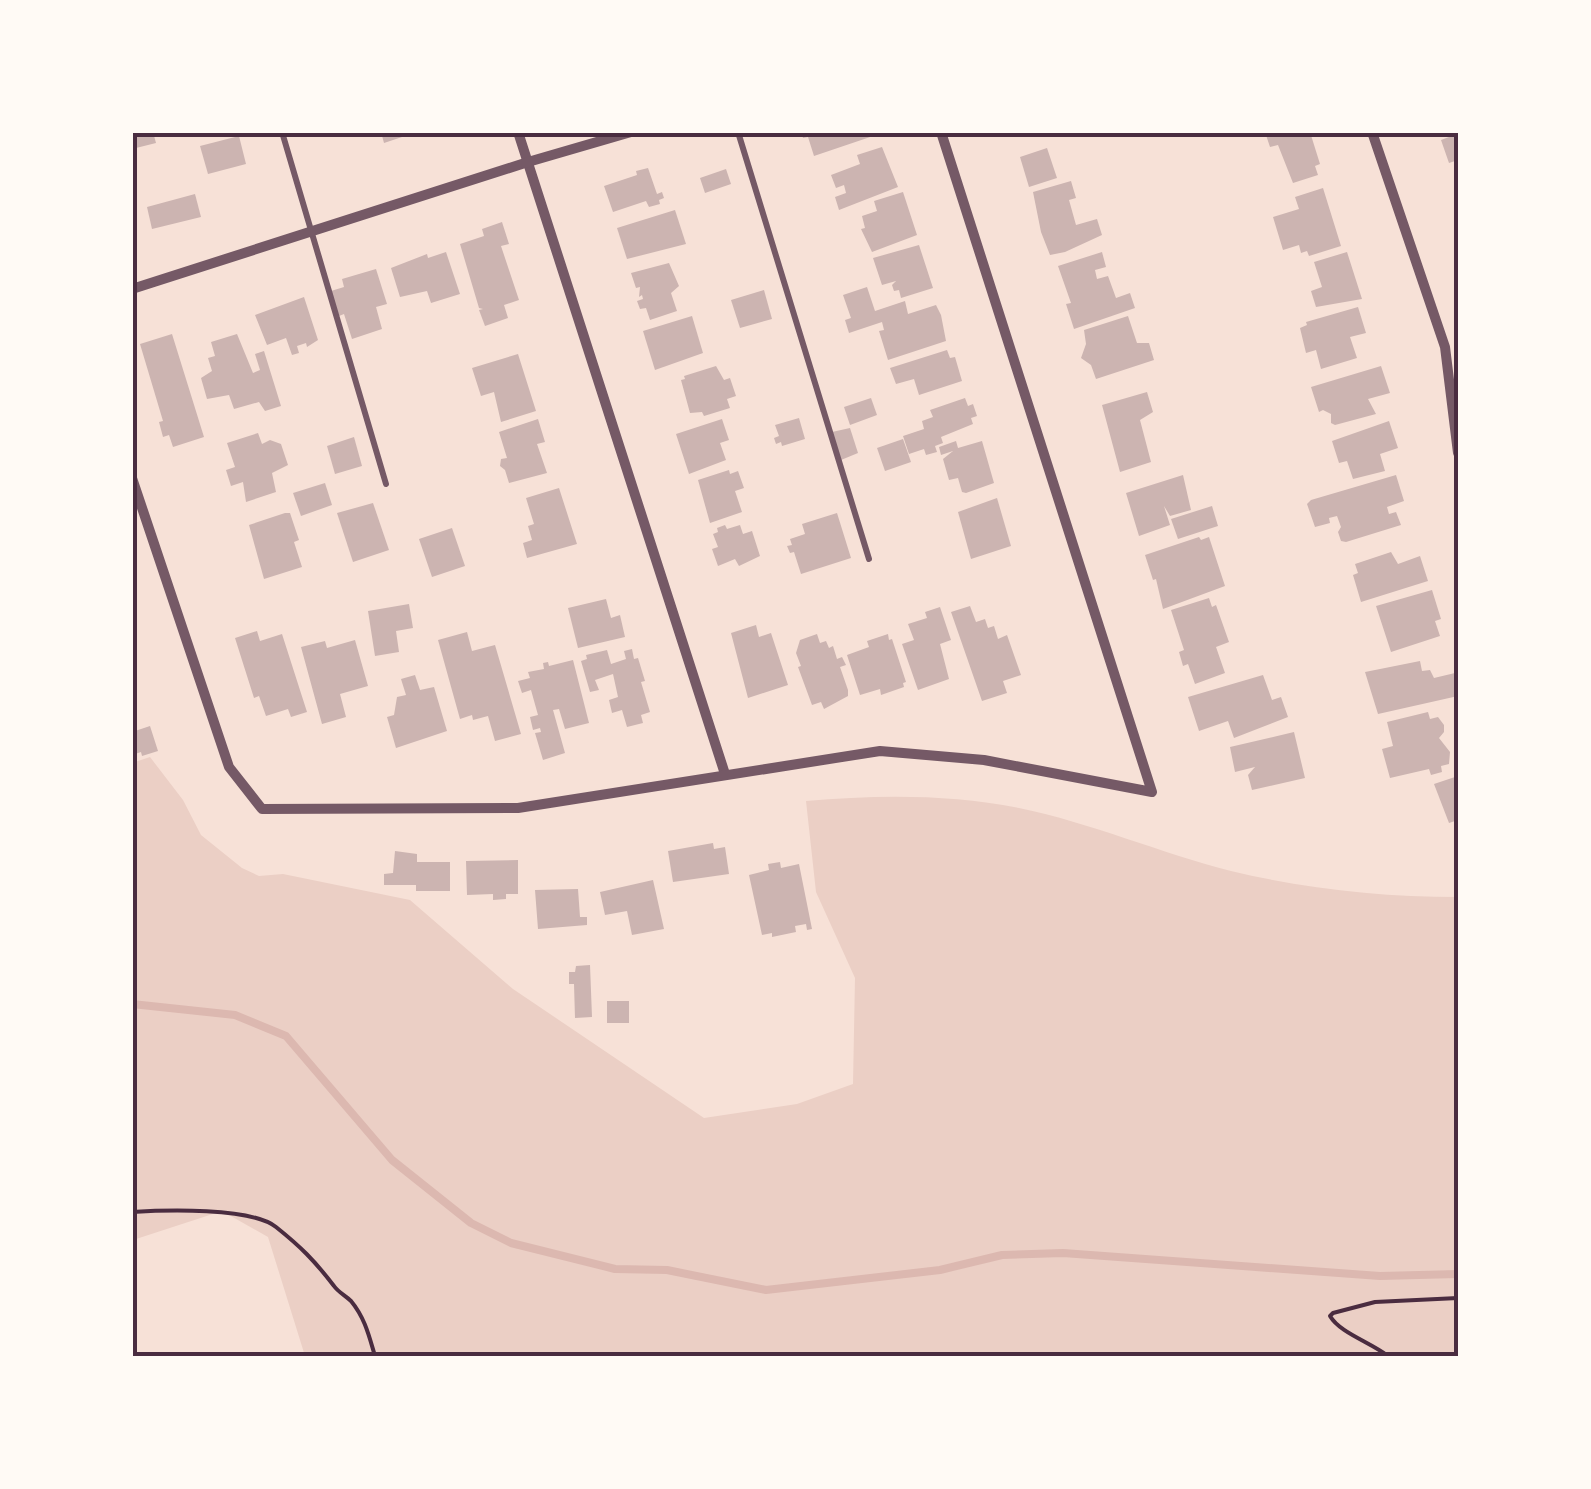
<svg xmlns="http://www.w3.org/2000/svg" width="1591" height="1489" font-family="Helvetica,sans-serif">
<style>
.green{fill:#ebcfc5}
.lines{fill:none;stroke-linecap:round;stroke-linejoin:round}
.stream{stroke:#dcb8b0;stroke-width:8}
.building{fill:#ccb4b1}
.path{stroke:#4a2c40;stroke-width:4}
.service{stroke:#755966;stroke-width:6}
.minor{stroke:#755966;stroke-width:10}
.neatline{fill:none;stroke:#4a2c40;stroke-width:4}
</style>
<rect width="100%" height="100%" fill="#f7e1d7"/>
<path class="green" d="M150,757L183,800L201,835L242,868L259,876L283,874L410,900L513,989L704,1118L797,1104L853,1084L855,978L816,892L806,801C877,795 949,794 1019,808C1092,823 1160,853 1231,871C1306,889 1382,897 1458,897V1356H305L268,1237L222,1211L133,1240L132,763Z"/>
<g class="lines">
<polyline class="stream" points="132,1004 235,1015 286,1036 392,1160 471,1223 511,1243 615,1269 667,1270 766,1290 940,1270 1002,1255 1063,1253 1380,1276 1458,1274"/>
</g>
<g class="building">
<polygon points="132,132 153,132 156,143 132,149"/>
<polygon points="381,132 414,132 414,133 384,143"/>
<polygon points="801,132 882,132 882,133 814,156 808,137 803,138"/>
<polygon points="1265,132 1310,132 1320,164 1315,166 1318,175 1293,183 1278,145 1270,147"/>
<polygon points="1447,132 1458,132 1458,160 1449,163 1441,140 1449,137"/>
<polygon points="239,136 246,164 208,174 200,146"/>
<polygon points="882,147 898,187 839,210 835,197 846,193 844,185 836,188 831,175 860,164 857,155"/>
<polygon points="1047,148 1057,178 1029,187 1020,157"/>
<polygon points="648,168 657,194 662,192 664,198 659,200 660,204 649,207 646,201 613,212 604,186 637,175 636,171"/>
<polygon points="726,169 731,184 705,193 700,178"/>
<polygon points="1071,181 1076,198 1069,200 1076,225 1097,219 1102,235 1065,252 1050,255 1041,232 1033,192"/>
<polygon points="1323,188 1341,246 1309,256 1307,251 1301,253 1299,245 1283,250 1273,217 1299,209 1295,197"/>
<polygon points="903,192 917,235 872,252 861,229 865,228 862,216 877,211 874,201"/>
<polygon points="195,194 201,217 152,229 147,207"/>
<polygon points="675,210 686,244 627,259 617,228"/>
<polygon points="502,222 509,244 501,246 519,300 504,305 508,318 485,326 479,310 483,309 479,308 460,244 484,236 482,229"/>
<polygon points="919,245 933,288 901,298 899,290 894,291 892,285 896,281 882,285 873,258"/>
<polygon points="446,252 460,294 431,303 427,291 400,297 391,268 427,254 428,258"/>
<polygon points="1102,252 1106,267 1095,270 1097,279 1108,276 1116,298 1130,293 1135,308 1074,329 1066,304 1071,303 1058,266"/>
<polygon points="1347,252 1362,299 1316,307 1311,291 1322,287 1314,262"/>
<polygon points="669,263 679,286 671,293 677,311 650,320 646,308 640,309 637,301 643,299 642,295 639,297 640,287 636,288 631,273"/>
<polygon points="376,269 387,304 376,307 382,329 352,339 344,314 339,316 331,291 344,287 342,279"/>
<polygon points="867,287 875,311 905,301 908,314 936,305 941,315 946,341 888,360 879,331 884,330 882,322 849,333 845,320 851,318 843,295"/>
<polygon points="764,290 772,319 740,328 731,300"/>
<polygon points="304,297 318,340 307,347 306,343 297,346 299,353 292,355 286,338 267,345 255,315"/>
<polygon points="1358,307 1366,333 1350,337 1357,358 1321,369 1316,350 1306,353 1300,328 1307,325 1306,322"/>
<polygon points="692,316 703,353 655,370 643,331"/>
<polygon points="1128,316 1137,343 1149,343 1154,360 1096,379 1091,365 1081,358 1086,344 1084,330"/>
<polygon points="172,334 204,437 173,447 169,435 163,437 159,422 163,421 140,344"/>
<polygon points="237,334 253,373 260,370 255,354 264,351 281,406 265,411 259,402 234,409 229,395 207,399 201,378 212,371 208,358 215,356 211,342"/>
<polygon points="947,350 950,358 955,357 962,381 919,395 914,379 896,384 890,368"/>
<polygon points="518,354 536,411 501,422 494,392 481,396 472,368"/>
<polygon points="716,366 724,380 730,378 736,396 727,399 730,408 704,416 702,412 690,413 681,380 685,379 684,376"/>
<polygon points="1381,366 1390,393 1368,399 1376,414 1335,425 1331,423 1331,414 1323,410 1319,412 1311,387"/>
<polygon points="1147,392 1153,412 1140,420 1151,462 1120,472 1102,405"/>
<polygon points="871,398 877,415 850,425 844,407"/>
<polygon points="965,398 968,406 973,404 977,416 971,418 973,424 941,437 943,443 935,446 937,452 926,455 924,449 909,454 903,436 924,429 922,421 933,417 930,410"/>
<polygon points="799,418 805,439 782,446 781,442 776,444 774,438 779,436 775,425"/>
<polygon points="538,419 545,442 537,444 547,473 509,483 505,470 500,466 501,459 507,458 499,432"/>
<polygon points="722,419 729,440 720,443 726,460 689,474 676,434"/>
<polygon points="1389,421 1398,448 1380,454 1385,471 1353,479 1347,461 1339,463 1332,441"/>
<polygon points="850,428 858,453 841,460 832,432"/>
<polygon points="258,433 262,444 270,440 281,444 288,465 272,473 276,492 246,502 243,482 231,486 226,470 235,467 227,443"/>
<polygon points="354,437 362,466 335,474 327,446"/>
<polygon points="903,439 911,462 885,471 877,448"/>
<polygon points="956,441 958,448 982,441 994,483 966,493 962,492 958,478 949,480 943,459 953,451 941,455 939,447"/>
<polygon points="729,470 730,474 738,471 744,488 735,491 742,512 710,523 698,480"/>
<polygon points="1183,475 1191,510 1170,516 1164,506 1170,525 1139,536 1126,493"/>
<polygon points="1396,475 1404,501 1387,507 1389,514 1396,512 1401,525 1346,542 1341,541 1338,532 1341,527 1337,516 1329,518 1330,523 1315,527 1307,504 1311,500"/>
<polygon points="325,483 332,505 301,516 293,493"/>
<polygon points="559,488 577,544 527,558 523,543 532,540 528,526 534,524 526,498"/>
<polygon points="997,498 1011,546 971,559 958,512"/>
<polygon points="373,503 389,550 353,562 337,513"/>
<polygon points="1212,506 1218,526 1178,539 1171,519"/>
<polygon points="285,513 290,513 299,540 294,542 302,567 264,579 249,525"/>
<polygon points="837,513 851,558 801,574 794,552 790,553 787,546 792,545 790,539 805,534 802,524"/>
<polygon points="725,525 727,529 740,525 743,534 752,531 760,556 739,566 735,559 718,566 712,549 718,547 713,534 718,532 717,528"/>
<polygon points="452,528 465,566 432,577 419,539"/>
<polygon points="1199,537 1201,540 1209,537 1225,586 1163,609 1156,579 1153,580 1145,555"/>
<polygon points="1391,552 1398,564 1420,556 1428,581 1361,602 1353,575 1358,573 1355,564"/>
<polygon points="1432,590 1441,619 1435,621 1440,636 1391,652 1376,606"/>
<polygon points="1209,598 1212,607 1216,605 1229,642 1216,647 1225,673 1195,684 1188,664 1183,666 1179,652 1184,650 1171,610"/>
<polygon points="606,599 611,618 620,615 625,637 578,648 568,608"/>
<polygon points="409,604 413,628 396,631 399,652 375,656 368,611"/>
<polygon points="970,606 976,622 985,619 988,628 994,626 998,639 1007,635 1021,675 1003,681 1007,693 982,701 951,612"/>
<polygon points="940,607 951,640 940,644 949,679 918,690 902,644 914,640 908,624 927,618 925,612"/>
<polygon points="756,625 759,637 771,633 788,685 748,698 731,633"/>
<polygon points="257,631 260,641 282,634 307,712 291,717 288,709 266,716 259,696 254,698 235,638"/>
<polygon points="467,632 472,651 495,645 521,734 495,741 488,716 473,720 472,715 460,719 438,640"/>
<polygon points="817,634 820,643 826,641 829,648 833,646 837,659 842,657 846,665 840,667 848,690 848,696 824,709 821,702 812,705 798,667 801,666 796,653 800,640"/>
<polygon points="888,634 889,640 892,639 906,682 903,683 904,687 881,695 880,689 860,695 847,655 869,647 867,641"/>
<polygon points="355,640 368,686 340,694 346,717 322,724 301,647 325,641 327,648"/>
<polygon points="632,649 634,659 638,658 645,681 641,682 650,712 641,715 643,723 627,727 622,710 612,713 609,700 618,697 613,674 595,680 599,690 590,692 581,661 587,659 586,655 607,650 611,664 626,659 624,651"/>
<polygon points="573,660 589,723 565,729 559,709 553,710 565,753 543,760 535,733 541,732 540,728 533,730 530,717 538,715 531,690 522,693 518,681 530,678 528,672 544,669 543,663 548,662 549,666"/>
<polygon points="1420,661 1422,671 1430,670 1434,678 1455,673 1458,696 1378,714 1365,672"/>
<polygon points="415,675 420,690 434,687 447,731 396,748 387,717 394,715 397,697 406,695 401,679"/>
<polygon points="1263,675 1272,700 1281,697 1288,717 1234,738 1228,721 1199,731 1188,697"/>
<polygon points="1428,712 1430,719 1438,717 1444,725 1444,732 1439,738 1450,752 1449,764 1441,766 1442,772 1431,775 1429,769 1390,778 1382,749 1393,746 1387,722"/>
<polygon points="150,726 158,751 142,756 141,752 132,755 132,732"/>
<polygon points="1294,732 1305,778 1252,790 1248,775 1255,767 1235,772 1230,747"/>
<polygon points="1458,776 1458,820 1449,823 1434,784"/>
<polygon points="713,843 714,849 725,847 729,874 673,882 668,851"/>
<polygon points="395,851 417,854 417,862 450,862 450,891 416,891 416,885 384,885 384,874 393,873"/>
<polygon points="518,860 518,894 506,894 506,899 493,900 493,894 467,895 466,861"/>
<polygon points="780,862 781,868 799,864 812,929 807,930 806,924 795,926 796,932 772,937 772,933 762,935 749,875 769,870 768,864"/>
<polygon points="653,880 664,929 632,935 627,911 605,915 600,892"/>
<polygon points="578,889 580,917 587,917 587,925 538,929 535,890"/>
<polygon points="590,965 592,1017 575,1018 574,984 569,984 569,972 575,972 576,966"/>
<rect x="607" y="1001" width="22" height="22"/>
</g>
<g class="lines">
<g class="path">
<path d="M132,1212C164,1210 251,1207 276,1227C301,1247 314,1260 334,1286C338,1292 346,1296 351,1301C365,1318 369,1336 375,1356"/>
<path d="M1388,1356C1370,1342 1340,1333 1330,1316L1333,1313L1375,1302L1458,1298"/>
</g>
<g class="service">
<polyline points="282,132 386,484"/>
<polyline points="738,132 869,559"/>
</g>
<g class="minor">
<polyline points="518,132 725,774"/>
<polyline points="1372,132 1445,347 1458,453"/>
<polyline points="132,289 528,162 631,132"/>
<polyline points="132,478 229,767 262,809 518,808 880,751 984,760 1152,792 941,132"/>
</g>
</g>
<rect width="1591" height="1489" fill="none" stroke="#fffaf5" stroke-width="270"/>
<rect x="135" y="135" width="1321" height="1219" class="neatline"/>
</svg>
